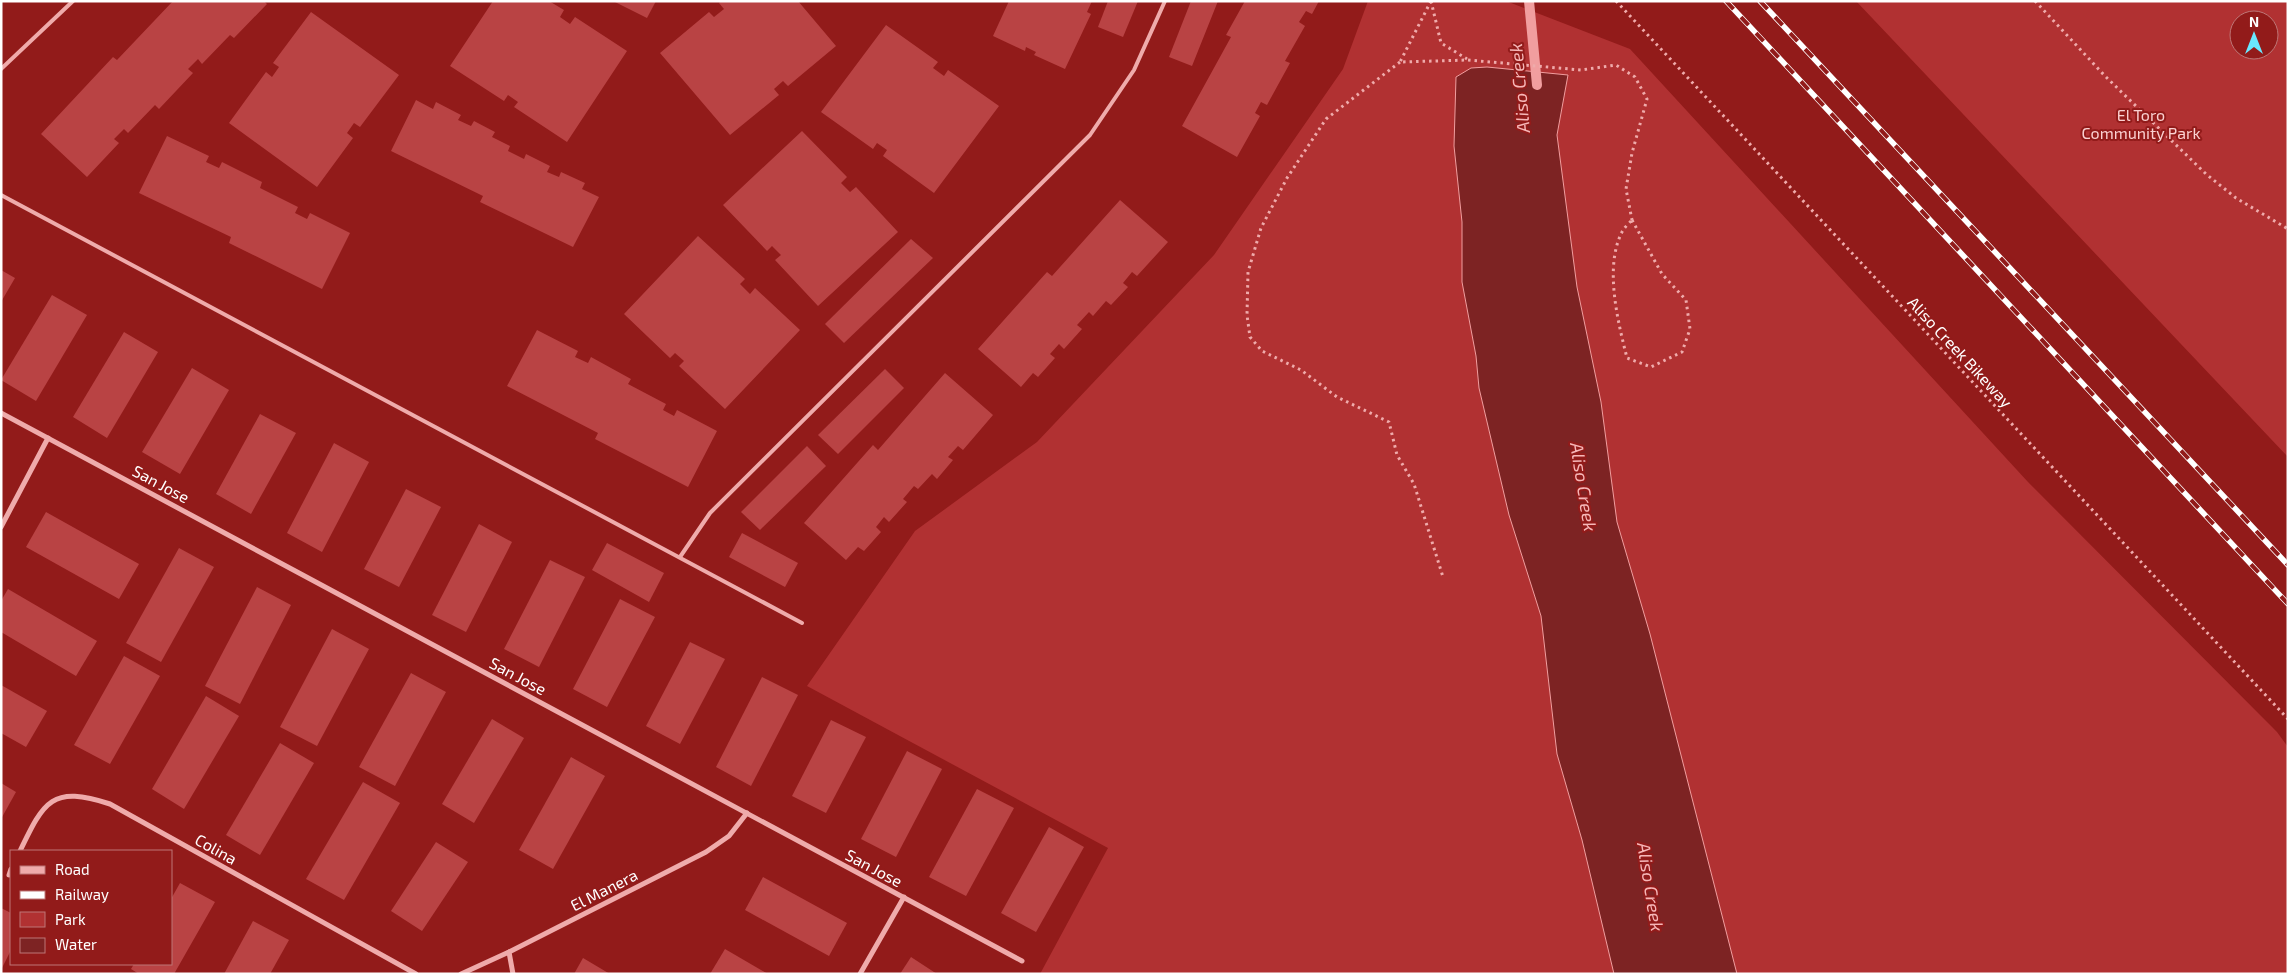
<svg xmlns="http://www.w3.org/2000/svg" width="2289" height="975" font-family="'Exo 2',sans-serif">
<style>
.green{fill:#b13132;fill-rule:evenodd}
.water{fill:#7d2323;stroke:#f19e9f}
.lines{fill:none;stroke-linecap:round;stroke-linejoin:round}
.stream{stroke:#f19e9f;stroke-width:10}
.building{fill:#b94344}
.path{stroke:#efabab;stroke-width:3;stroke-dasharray:2.5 4;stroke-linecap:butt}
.service{stroke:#efabab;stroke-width:4}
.minor{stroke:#efabab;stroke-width:5}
.rail-casing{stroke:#fff;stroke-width:5.5}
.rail{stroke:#921b1a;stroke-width:4;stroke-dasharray:11;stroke-linecap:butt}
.labels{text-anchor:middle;stroke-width:4;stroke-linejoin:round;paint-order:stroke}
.park-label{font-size:16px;fill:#fbd1d1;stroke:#921b1a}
.street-label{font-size:16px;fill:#fff;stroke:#921b1a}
.water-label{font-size:18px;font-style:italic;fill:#f6b7b8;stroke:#921b1a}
</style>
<rect width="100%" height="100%" fill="#921b1a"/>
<g class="green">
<polygon points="1368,1 1506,1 1630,49 2028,482 2277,732 2288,747 2288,974 1040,974 1108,848 807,686 915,531 1037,442 1214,255 1343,69"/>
<path d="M1856,1H2288V457ZM2239,20H2269V50H2239Z"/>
</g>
<polygon class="water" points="1487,67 1568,75 1557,135 1577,287 1601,402 1617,522 1650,634 1737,974 1614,974 1582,840 1557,754 1541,616 1509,515 1479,388 1476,356 1462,282 1462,222 1454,146 1456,77 1471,68"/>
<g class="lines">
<polyline class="stream" points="1529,1 1537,85"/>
</g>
<g class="building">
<polygon points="173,1 264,1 267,4 234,38 230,35 202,64 198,59 188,69 193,73 159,109 155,105 128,133 124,129 114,139 119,143 87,177 41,134 113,57 117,60"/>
<polygon points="493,1 549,1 564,10 560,17 570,24 575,17 627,51 567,142 514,107 518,102 508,95 504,101 450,66"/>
<polygon points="613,1 656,1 647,18"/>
<polygon points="721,1 798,1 836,46 788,86 783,81 774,89 779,95 730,135 660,53 709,12 714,17 724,9 719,3"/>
<polygon points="1009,1 1092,1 1087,12 1091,14 1065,69 1034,55 1036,52 1026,47 1025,51 993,36"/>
<polygon points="1108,1 1138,1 1123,37 1098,27"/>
<polygon points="1191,1 1218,1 1192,66 1169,57"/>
<polygon points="1245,1 1319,1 1312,14 1306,11 1299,22 1305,26 1285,61 1290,63 1267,105 1261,102 1255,113 1260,116 1237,157 1182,126 1231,37 1226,35"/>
<polygon points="311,12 399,75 360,127 354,123 347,133 353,138 317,187 229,123 266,72 272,77 279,67 273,63"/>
<polygon points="886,25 938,62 933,68 944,76 948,70 999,106 934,193 883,156 887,150 877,143 873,149 821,112"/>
<polygon points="416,100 433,109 436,102 461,115 458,120 471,126 474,121 495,132 492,137 510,146 508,151 524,159 526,154 550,166 547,172 559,177 561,172 585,183 582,189 599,197 573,247 480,202 483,196 391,151"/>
<polygon points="802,131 847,177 841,183 850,192 856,187 898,232 818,306 775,260 781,255 772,246 767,251 723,205"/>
<polygon points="167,136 209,156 206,162 219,168 222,162 262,182 260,188 298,207 295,213 307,219 310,213 350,233 322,289 229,243 231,237 139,193"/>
<polygon points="1120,200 1168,242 1137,276 1132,272 1123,283 1128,287 1111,305 1106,301 1093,316 1089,312 1077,325 1082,329 1064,349 1059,344 1050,354 1055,358 1038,377 1033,373 1021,387 978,349 1047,272 1052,276"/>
<polygon points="698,236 745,279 740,284 750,294 755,288 800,330 725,409 679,366 684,361 675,353 670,358 624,314"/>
<polygon points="911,239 933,258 844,343 825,324"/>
<polygon points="1,270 15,278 1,302"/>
<polygon points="52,295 87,315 36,401 1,380"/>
<polygon points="537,330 578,351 575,357 588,363 591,357 631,379 628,384 666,404 663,410 674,416 677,410 717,431 688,487 595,439 598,433 507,386"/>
<polygon points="124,332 158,352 107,438 73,417"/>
<polygon points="192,368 229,390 180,474 142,452"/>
<polygon points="885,369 904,388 838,454 818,435"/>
<polygon points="945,373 993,415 963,450 958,446 948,457 953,460 937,479 932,474 918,489 914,486 903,499 907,502 889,522 884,517 876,527 881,532 864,551 858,547 846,560 804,523 873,445 878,450"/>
<polygon points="260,414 296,433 251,514 216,494"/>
<polygon points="334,443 369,462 322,552 287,533"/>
<polygon points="807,446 826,466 760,530 741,512"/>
<polygon points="406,489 441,507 399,587 364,569"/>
<polygon points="46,512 139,564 119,599 26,547"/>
<polygon points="479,524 512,542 466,632 432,615"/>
<polygon points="742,533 798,563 785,587 729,557"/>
<polygon points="607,543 664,573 649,602 592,570"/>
<polygon points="179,548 214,567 161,662 126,643"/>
<polygon points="550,560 585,577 539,667 504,649"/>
<polygon points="257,587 291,605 240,704 205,686"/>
<polygon points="8,589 97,641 76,676 1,632 1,601"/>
<polygon points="620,599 655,617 607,707 573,689"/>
<polygon points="332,629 369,649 317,746 280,727"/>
<polygon points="690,642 725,659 680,744 646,726"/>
<polygon points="124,656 160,676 110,764 74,745"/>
<polygon points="411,673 446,692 395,786 359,767"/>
<polygon points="762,677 798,695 751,786 716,767"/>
<polygon points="1,685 47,711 26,747 1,733"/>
<polygon points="206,696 239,716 184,809 152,789"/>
<polygon points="492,719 524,738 474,823 442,804"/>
<polygon points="831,720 866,737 826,813 792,796"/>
<polygon points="280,743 314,763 260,855 226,835"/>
<polygon points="907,751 942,769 896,857 861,839"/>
<polygon points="571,757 605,776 553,869 519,850"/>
<polygon points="363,782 400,803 344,900 306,879"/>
<polygon points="1,783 16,792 1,819"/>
<polygon points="977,789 1014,808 966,896 929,877"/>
<polygon points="1049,827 1084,847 1036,932 1001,913"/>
<polygon points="436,842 468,862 422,931 391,911"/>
<polygon points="763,877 847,923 829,956 745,910"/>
<polygon points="180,883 215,902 174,974 139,974 131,969 134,964 171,964 171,899"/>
<polygon points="1,908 11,913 11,950 1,970"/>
<polygon points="253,921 289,940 270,974 224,974"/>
<polygon points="725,949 768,974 710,974"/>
<polygon points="911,957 937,974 900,974"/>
<polygon points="583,958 610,974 574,974"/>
</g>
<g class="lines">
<g class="path">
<polyline points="1431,1 1400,62 1468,60 1581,70 1616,65 1635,77 1647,99 1632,153 1626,189 1632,220"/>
<polyline points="1431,1 1441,43 1467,59"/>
<polyline points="1616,1 2288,719"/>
<polyline points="2035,1 2105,76 2206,174 2236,198 2288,229"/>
<polyline points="1400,62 1326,119 1287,178 1261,228 1248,272 1247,315 1250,337 1262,351 1301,370 1337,397 1389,422 1397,455 1414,484 1443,577"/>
<path d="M1632,220L1662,274L1686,300L1690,329L1682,352L1651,367L1627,358C1618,322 1604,267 1622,232C1624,228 1629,223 1632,220Z"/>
</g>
<g class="service">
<polyline points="1,69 73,1"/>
<polyline points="1,195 802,623"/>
<polyline points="680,557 710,513 1090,135 1134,70 1165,1"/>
</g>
<g class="minor">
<polyline points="1,413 1022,961"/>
<polyline points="1,527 48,438"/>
<path d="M20,851C44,801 52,785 110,804L416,974"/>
<polyline points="9,875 11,869"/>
<polyline points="509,952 513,974"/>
<polyline points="461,974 509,952 706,852 729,836 747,813"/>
<polyline points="860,974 904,897"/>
</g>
<g class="rail-casing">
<g id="rail">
<polyline points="1726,1 2288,604"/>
<polyline points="1760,1 2288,565"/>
</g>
</g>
<use href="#rail" class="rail"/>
</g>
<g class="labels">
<g class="park-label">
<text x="2141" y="121">El Toro<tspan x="2141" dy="18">Community Park</tspan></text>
</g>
<g class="street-label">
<text transform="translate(1960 352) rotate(47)" y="6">Aliso Creek Bikeway</text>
<text transform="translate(161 484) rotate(28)" y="6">San Jose</text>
<text transform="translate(518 676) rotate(28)" y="6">San Jose</text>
<text transform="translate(216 849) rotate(29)" y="6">Colina</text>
<text transform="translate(874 868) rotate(28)" y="6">San Jose</text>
<text transform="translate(604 890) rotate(-27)" y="6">El Manera</text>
</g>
<g class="water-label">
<text transform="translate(1520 88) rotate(-95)" y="6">Aliso Creek</text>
<text transform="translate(1583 487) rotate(81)" y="6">Aliso Creek</text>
<text transform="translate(1650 887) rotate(81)" y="6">Aliso Creek</text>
</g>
</g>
<rect width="2289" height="975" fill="none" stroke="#ffffff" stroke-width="5"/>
<rect x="10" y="850" width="162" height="115" fill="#921b1a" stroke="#be7676"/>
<rect x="20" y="866" width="25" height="8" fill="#efabab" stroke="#be7676"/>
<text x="55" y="875" font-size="15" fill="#ffffff">Road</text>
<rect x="20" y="891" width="25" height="8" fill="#ffffff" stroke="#be7676"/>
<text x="55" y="900" font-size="15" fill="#ffffff">Railway</text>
<rect x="20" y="912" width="25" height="15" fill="#b13132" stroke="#be7676"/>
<text x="55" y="925" font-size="15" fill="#ffffff">Park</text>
<rect x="20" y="938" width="25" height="15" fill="#7d2323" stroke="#be7676"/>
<text x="55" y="950" font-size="15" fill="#ffffff">Water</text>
<g transform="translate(2254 35)"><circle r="24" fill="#921b1a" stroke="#be7676"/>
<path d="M0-4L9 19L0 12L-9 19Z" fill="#69e8ff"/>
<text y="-8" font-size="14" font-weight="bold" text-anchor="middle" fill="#ffffff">N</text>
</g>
</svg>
